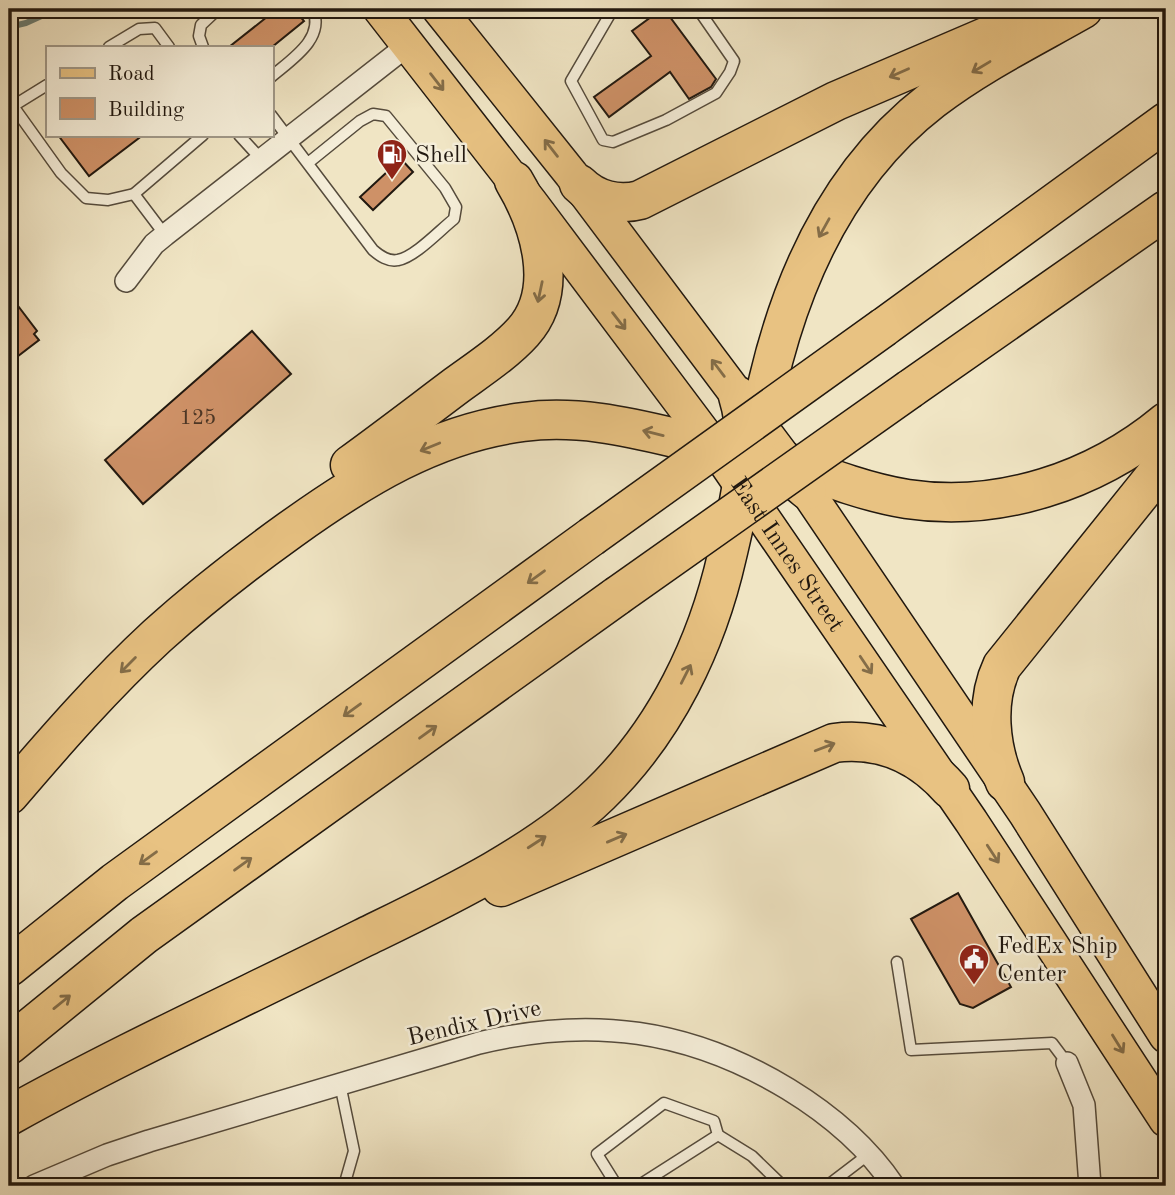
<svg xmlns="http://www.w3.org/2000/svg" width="1175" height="1195" font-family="'Old Standard TT',serif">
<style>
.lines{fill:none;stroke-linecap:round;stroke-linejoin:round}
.stream{stroke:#6a7c72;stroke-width:6}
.building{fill:#ce9167;stroke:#21180f;stroke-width:2}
.lane-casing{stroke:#554b3c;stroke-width:13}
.street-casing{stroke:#554b3c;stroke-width:24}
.primary-casing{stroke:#21180f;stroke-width:36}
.highway-casing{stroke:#21180f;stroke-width:41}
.lane{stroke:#f5eed9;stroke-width:10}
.street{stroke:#f5eed9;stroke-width:21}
.primary{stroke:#e8c282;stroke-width:33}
.highway{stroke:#e8c282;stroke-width:38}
.highway-bridge-casing{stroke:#21180f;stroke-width:41;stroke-linecap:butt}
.highway-bridge{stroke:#e8c282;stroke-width:38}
.oneway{stroke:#846d48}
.labels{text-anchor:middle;stroke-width:5;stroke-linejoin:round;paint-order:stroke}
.number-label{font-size:21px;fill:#4c3625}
.poi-label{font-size:24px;fill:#21180f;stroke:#f5eed9;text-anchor:start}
.street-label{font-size:24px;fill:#21180f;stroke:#f5eed9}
</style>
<rect width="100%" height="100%" fill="#f0e5c4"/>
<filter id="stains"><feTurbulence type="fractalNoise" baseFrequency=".00286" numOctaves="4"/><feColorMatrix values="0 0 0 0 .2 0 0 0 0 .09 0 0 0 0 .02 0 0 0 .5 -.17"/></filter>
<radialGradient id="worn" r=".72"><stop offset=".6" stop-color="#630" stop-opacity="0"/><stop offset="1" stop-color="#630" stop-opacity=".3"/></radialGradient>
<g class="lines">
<polyline class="stream" points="9,27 26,23 57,9"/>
</g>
<g class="building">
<polygon points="277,9 294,9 304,21 272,47 229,47"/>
<polygon points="662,9 664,9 716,79 711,87 689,99 670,72 609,117 594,97 651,56 632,31"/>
<polygon points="58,135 143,135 89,176"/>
<polygon points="401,159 413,172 373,210 360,197"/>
<polygon points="9,294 37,331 34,334 39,340 9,363"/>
<polygon points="252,331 291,374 143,504 105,460"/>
<polygon points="958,893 1011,987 973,1008 960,1004 911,919"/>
</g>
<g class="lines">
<g class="lane-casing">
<g id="lane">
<polyline points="613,9 571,81 603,140 613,142 666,120 716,93 730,72 734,61 698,9"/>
<polyline points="109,47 139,29 155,28 169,47"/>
<polyline points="203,47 199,36 201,25 218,9"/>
<path d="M271,77C292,59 325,39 313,9"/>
<polyline points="47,85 13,106 61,173 86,198 108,200 134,194 203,135"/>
<path d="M271,115L373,250C380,256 388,262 398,260C415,257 440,230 454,219L456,207L445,188L386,116L373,114L360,121L308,163"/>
<polyline points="239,135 260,158"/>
<polyline points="134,194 165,235"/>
<polyline points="897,962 911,1050 1052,1043 1067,1063"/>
<polyline points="340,1084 354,1151 344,1186"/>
<polyline points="718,1135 752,1156 783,1186"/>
<polyline points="617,1186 597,1154 664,1103 714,1121 718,1135 638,1186"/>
<polyline points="827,1186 869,1154"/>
</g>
</g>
<g class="street-casing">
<g id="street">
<polyline points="126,281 154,244 165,235 408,45"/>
<polyline points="1067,1063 1084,1105 1090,1186"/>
<path d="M34,1186L107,1155L149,1141L479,1043C591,1016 689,1029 788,1089C829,1114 867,1146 894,1186"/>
</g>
</g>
<g class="primary-casing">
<g id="primary">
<path id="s1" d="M380,9L531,203L718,452L971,821L1166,1120"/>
<polyline points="439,9 571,174 788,463 1025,813 1166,1036"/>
</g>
</g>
<g class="highway-casing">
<g id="highway">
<path d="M579,184C595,200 618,206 640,200L836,101L1018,23"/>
<polyline points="884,327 1166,122"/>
<polyline points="910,389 1166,210"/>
<path d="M757,437C778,310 827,181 932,100C979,64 1032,38 1083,9"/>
<path d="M784,461C824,476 864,492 907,499C999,513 1095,481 1166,422"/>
<path d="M350,465C386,439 421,412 457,385C479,369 505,352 523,332C561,290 539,223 514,181"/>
<path d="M1005,782C990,747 985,702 1002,666L1166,462"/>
<path d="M9,795C56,740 104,685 157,636C199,598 244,563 290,530C361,479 435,433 523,422C575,415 625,426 675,438C713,448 779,463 807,490"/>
<path d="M501,887L834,743C881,737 920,755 950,789"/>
<polyline points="9,967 115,882 591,537"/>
<polyline points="9,1045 144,935 617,596"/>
<path d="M9,1116C124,1052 245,997 363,938C441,900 537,855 600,794C666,730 707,644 727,556C739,505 754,447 738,396"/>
</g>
</g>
<use href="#lane" class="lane"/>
<use href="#street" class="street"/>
<use href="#primary" class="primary"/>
<use href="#highway" class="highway"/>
<g class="highway-bridge-casing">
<g id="highway-bridge">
<polyline points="591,537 884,327"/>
<polyline points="617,596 910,389"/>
</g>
</g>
<use href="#highway-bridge" class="highway-bridge"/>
</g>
<defs><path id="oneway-shaft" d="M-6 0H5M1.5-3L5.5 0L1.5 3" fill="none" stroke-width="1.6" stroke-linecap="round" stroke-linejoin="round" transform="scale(1.75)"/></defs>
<g class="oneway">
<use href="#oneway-shaft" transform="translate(981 67) rotate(149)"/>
<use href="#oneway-shaft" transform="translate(899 73) rotate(156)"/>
<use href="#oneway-shaft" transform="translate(437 82) rotate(52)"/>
<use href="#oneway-shaft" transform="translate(551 148) rotate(-128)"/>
<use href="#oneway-shaft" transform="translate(824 228) rotate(119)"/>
<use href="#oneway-shaft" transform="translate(540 292) rotate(102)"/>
<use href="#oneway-shaft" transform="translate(619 321) rotate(52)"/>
<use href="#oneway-shaft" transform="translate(718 368) rotate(-127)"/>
<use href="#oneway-shaft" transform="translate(653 433) rotate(-166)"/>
<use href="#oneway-shaft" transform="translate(430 447) rotate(158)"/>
<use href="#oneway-shaft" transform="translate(536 577) rotate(144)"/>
<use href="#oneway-shaft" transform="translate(128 665) rotate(135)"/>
<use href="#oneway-shaft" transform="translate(866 665) rotate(56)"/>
<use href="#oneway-shaft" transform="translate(686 674) rotate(-63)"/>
<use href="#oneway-shaft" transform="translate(352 710) rotate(144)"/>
<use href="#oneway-shaft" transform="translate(428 732) rotate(-36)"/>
<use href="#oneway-shaft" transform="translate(825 747) rotate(-21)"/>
<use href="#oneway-shaft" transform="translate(617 838) rotate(-23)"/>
<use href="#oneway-shaft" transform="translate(537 842) rotate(-33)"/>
<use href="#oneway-shaft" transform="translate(993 854) rotate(57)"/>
<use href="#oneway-shaft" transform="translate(148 858) rotate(144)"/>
<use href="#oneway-shaft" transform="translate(243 864) rotate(-36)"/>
<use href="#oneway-shaft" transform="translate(62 1002) rotate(-39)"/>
<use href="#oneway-shaft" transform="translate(1118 1044) rotate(58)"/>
</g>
<defs>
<g id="fuel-pin" transform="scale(1.575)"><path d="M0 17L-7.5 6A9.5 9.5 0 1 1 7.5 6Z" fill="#8f2418" stroke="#f5eed9"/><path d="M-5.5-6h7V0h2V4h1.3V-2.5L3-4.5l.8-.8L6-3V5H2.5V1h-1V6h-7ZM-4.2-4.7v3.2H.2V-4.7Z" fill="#fff"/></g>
<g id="civic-pin" transform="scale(1.575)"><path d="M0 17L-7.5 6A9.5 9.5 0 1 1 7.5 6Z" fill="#8f2418" stroke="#f5eed9"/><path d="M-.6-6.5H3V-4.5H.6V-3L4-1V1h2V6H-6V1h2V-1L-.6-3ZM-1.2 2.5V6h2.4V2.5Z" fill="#fff"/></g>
</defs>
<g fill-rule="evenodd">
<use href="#fuel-pin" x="392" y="154"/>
<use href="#civic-pin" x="974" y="959"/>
</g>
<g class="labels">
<g class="number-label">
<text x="198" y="424">125</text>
</g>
<g class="poi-label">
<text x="415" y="162">Shell</text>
<text x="997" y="953">FedEx Ship<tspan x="997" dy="28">Center</tspan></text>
</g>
<g class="street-label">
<text dy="8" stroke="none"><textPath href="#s1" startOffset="681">East Innes Street</textPath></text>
<text transform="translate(474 1022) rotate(-13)" y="8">Bendix Drive</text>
</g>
</g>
<rect width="1175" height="1195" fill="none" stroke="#f0e5c4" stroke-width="35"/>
<rect x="10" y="10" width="1154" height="1174" fill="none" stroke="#21180f" stroke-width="3.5"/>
<rect x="18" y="18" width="1140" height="1160" fill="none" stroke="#21180f" stroke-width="2"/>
<rect x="46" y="46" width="228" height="91" fill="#f5eed9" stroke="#a09888" stroke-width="2"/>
<rect x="60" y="68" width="35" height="10" fill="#e8c282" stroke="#a09888" stroke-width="2"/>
<text x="108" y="80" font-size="21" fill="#21180f">Road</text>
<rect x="60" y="98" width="35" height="21" fill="#ce9167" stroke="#a09888" stroke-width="2"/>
<text x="108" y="116" font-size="21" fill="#21180f">Building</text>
<rect width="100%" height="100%" filter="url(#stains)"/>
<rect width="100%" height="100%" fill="url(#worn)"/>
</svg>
